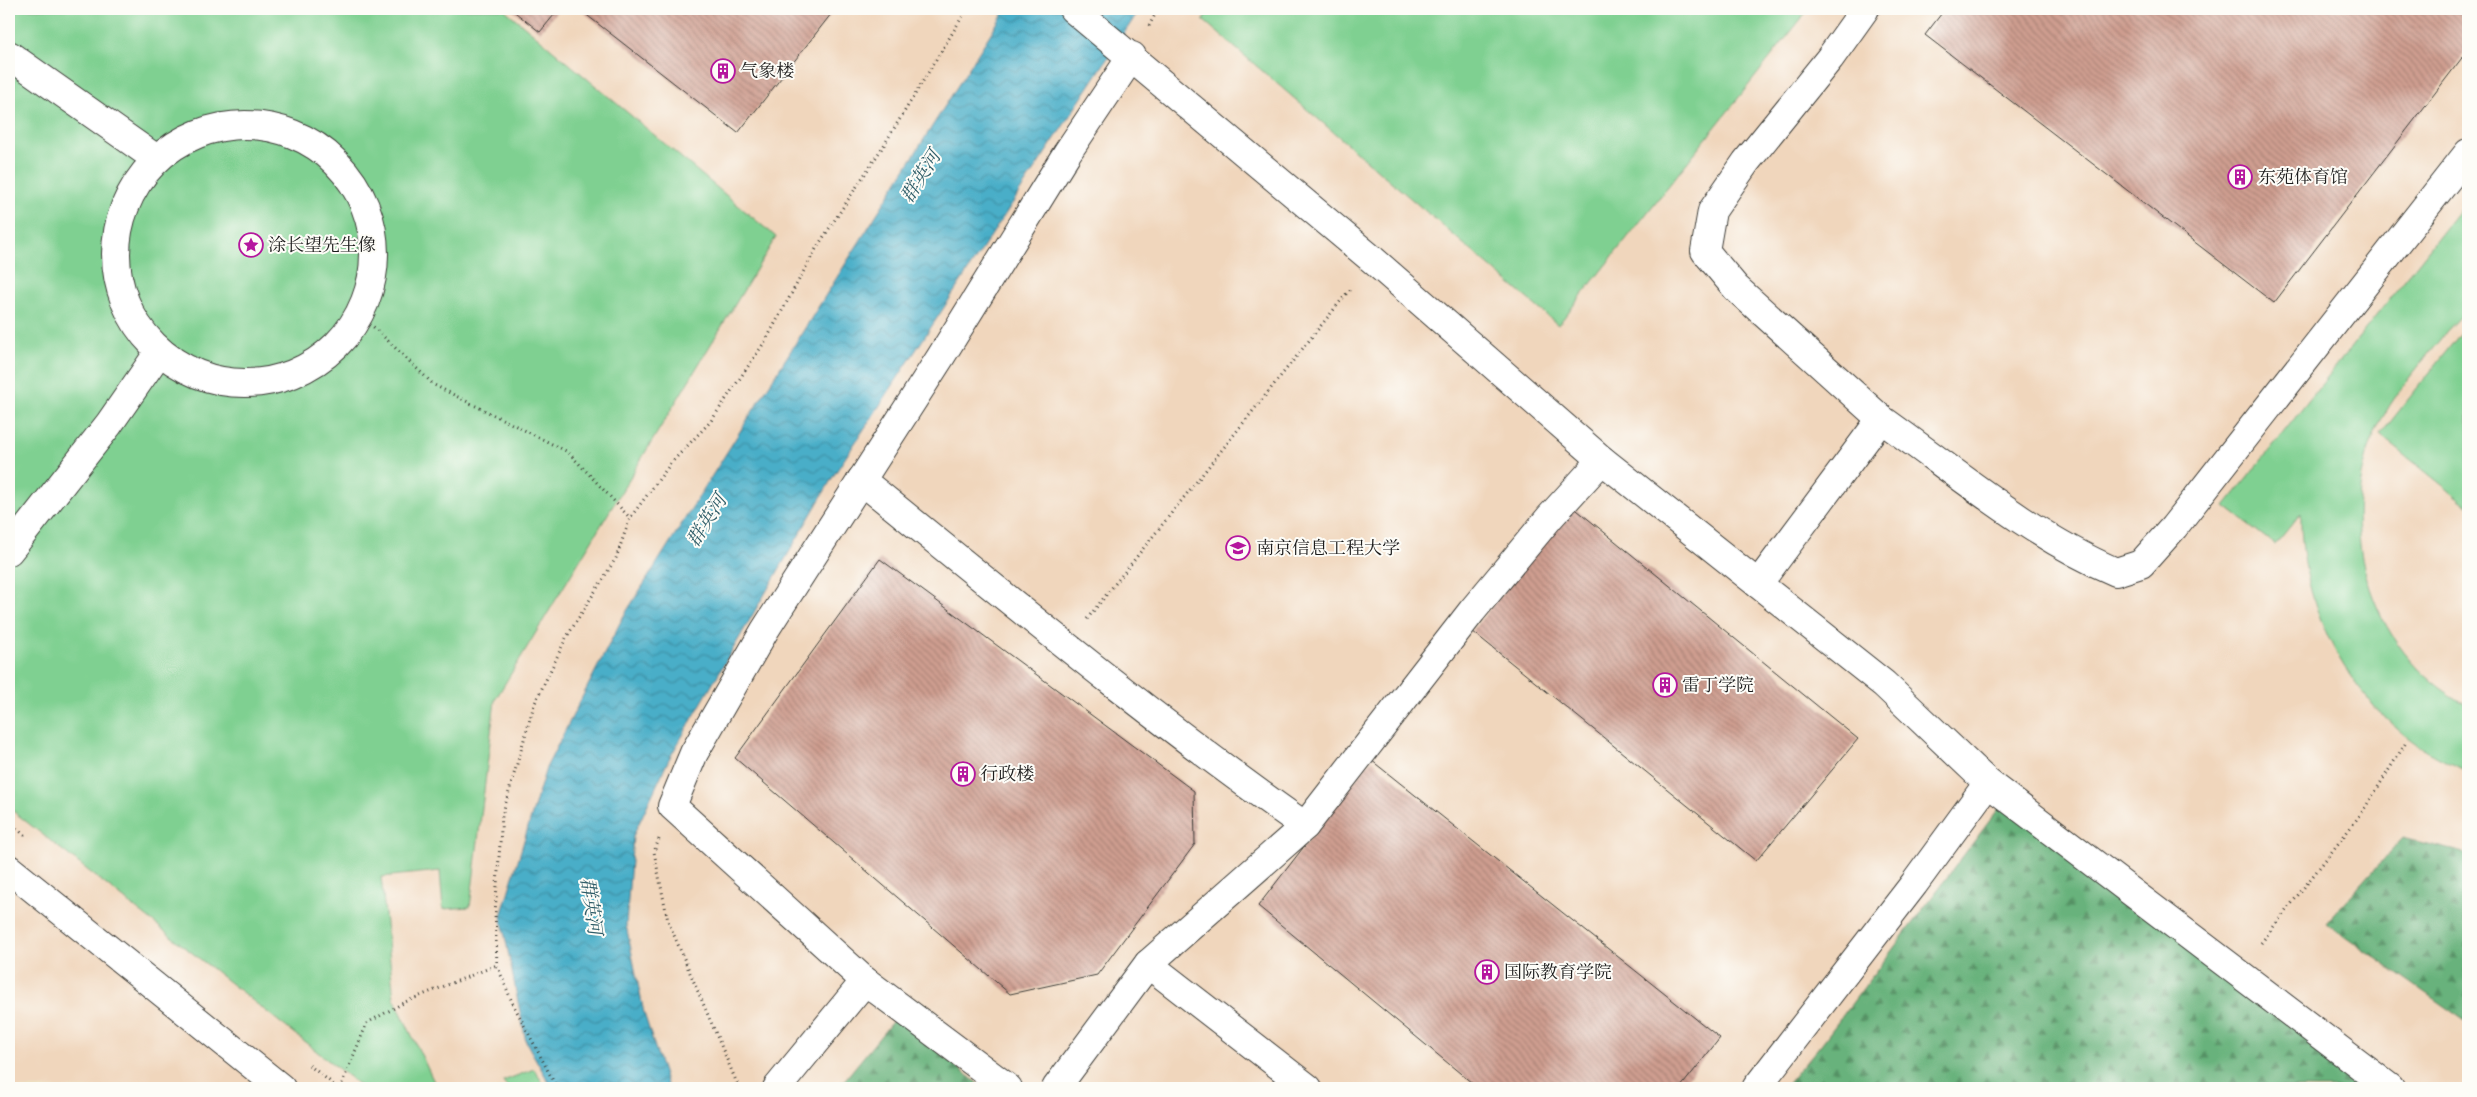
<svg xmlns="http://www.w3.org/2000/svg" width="2477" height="1097" font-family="Alegreya,'Noto Serif SC',serif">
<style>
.built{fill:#f0d6bc}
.forest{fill:url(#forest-firs);stroke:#42674c}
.green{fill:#7fd091;stroke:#4e7656}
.water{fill:url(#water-waves);stroke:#326572}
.building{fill:url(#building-back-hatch)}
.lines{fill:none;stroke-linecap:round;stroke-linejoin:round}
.minor-casing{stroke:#3b3a35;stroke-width:30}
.path{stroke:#3b3a35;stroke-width:3;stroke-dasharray:1 4;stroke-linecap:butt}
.minor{stroke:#fff;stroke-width:28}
.labels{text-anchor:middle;stroke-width:4;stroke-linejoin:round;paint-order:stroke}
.poi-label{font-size:18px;fill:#1c1c1c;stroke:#fdfcf7;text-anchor:start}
.water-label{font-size:19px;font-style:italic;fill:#305e69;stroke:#fdfcf7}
</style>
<defs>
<pattern id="forest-firs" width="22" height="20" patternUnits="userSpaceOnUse" patternTransform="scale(1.25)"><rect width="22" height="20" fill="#67b27b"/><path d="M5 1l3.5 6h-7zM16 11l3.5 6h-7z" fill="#549064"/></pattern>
<pattern id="water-waves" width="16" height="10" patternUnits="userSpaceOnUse" patternTransform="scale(1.25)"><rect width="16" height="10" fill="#49aec8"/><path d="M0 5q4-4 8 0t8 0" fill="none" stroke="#3c8da2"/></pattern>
<pattern id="building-back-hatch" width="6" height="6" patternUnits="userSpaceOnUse" patternTransform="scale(1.25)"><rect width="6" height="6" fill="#cf9e90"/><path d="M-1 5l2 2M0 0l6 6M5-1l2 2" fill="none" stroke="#a78075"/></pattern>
</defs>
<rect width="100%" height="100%" fill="#fdfcf7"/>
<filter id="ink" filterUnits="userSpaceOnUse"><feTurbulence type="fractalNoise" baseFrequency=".02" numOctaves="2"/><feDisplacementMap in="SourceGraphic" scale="10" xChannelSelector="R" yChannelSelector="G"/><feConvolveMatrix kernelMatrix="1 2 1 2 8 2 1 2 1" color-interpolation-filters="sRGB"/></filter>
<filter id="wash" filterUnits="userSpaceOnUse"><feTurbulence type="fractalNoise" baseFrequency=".0096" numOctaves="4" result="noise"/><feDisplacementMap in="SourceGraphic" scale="20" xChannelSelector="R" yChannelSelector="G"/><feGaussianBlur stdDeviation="1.12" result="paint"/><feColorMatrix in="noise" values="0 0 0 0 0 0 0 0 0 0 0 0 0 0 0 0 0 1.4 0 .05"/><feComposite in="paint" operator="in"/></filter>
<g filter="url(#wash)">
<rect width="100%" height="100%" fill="#ede1c1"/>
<rect class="built" x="9" y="9" width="2459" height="1079"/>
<g class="forest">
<polygon points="2015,787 2390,1088 1784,1088 1822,1043"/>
<polygon points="2403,838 2468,854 2468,1023 2326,923"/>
<polygon points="896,1017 983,1088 838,1088"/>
</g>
<g class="green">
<polygon points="9,9 504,9 776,237 495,700 470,907 443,909 440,871 381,877 394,998 437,1088 363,1088 9,808"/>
<polygon points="1210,9 1809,9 1558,325 1203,20"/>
<path d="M2468,200C2468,227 2468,255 2468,283C2468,289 2470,300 2468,305C2464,315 2453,324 2446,332C2425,359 2400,386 2383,417C2329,515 2366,654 2468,705V771C2365,733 2299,620 2301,513L2275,545L2225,506Z"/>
<polygon points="2468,324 2468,506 2380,435"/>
<polygon points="534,1069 546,1088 508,1088 503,1081"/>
</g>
<polygon class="water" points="1006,9 1140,9 834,475 669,759 633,836 626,925 644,1013 668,1088 552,1088 526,1042 501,916 546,768 623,617"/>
<g id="blocks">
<g class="building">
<polygon points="511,9 559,9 540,32"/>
<polygon points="579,9 835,9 738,133"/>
<polygon points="1945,9 2468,9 2468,50 2274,303 1925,35"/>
<polygon points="1572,506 1858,739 1756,861 1472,631"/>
<polygon points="880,559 1194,791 1195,844 1097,975 1010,994 735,758"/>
<polygon points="1371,760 1720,1038 1680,1088 1478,1088 1258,906"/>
</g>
</g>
</g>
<g filter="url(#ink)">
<use href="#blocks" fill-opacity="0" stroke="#3b3a35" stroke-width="1"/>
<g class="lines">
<g class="minor-casing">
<g id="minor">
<polyline points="1073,9 1373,260 1602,460 1884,684 1988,783 2390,1088"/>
<polyline points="1865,9 1830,58 1746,162 1712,211 1705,251 1736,288 1881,419"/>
<polyline points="9,55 155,158"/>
<circle cx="245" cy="254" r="129"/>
<path d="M861,480C1007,598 1151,718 1305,826"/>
<polyline points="9,551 109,424 159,352"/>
<path d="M1758,584L1881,419C1956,472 2030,535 2116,572L2141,564L2174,527L2468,153"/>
<polyline points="9,869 281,1088"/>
<polyline points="1148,964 1308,1088"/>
<polyline points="777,1088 865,981"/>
<polyline points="1008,1088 865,981 672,806 694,753 765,630 940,358 1067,153 1132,56"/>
<polyline points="1056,1088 1148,964 1305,826 1472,611 1550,517 1602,460"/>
<polyline points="1756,1088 1914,884 1988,783"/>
</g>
</g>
<g class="path">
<polyline points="1149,26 1158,9"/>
<polyline points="359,313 434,385 568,452 630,518"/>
<polyline points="1087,619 1351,288"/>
<polyline points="9,822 28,838"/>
<polyline points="659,839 654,852 668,921 739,1088"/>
<polyline points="2261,943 2361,814 2407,741"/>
<polyline points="309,1065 338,1088"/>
<polyline points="340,1088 367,1023 405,1002 497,965"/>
<polyline points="557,1088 512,1002 497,965 495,913 502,816 534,705 566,638 616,558 630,518 671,463 711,421 766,340 817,247 884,145 967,9"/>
</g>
<use href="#minor" class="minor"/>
</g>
</g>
<defs>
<g id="building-ring" transform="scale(1.25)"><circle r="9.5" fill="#fdfcf7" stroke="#b5179e" stroke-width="1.5"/><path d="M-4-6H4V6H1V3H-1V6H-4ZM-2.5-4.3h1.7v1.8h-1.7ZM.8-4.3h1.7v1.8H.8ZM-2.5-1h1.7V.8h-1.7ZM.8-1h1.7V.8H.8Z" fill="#b5179e"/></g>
<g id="sight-ring" transform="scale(1.25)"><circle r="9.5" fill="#fdfcf7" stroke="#b5179e" stroke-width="1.5"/><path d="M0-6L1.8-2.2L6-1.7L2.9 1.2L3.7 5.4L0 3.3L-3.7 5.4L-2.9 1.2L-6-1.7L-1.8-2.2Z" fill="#b5179e"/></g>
<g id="university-ring" transform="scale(1.25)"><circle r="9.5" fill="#fdfcf7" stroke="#b5179e" stroke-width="1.5"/><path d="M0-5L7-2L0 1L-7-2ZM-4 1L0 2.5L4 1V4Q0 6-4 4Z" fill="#b5179e"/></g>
</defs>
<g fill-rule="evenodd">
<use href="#building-ring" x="723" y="71"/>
<use href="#building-ring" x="2240" y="177"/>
<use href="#sight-ring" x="251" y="245"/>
<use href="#university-ring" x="1238" y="548"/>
<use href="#building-ring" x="1665" y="685"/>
<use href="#building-ring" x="963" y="774"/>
<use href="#building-ring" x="1487" y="972"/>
</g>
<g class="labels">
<g class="poi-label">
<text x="740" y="77">气象楼</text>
<text x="2258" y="183">东苑体育馆</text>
<text x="268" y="251">涂长望先生像</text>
<text x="1256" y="554">南京信息工程大学</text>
<text x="1682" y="691">雷丁学院</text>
<text x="980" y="780">行政楼</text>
<text x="1504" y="978">国际教育学院</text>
</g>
<g class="water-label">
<text transform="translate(920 176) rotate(-58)" y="7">群英河</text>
<text transform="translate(706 520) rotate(-58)" y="7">群英河</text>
<text transform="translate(592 906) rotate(82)" y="7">群英河</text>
</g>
</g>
<rect width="2477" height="1097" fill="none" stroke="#fdfcf7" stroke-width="30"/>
</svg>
